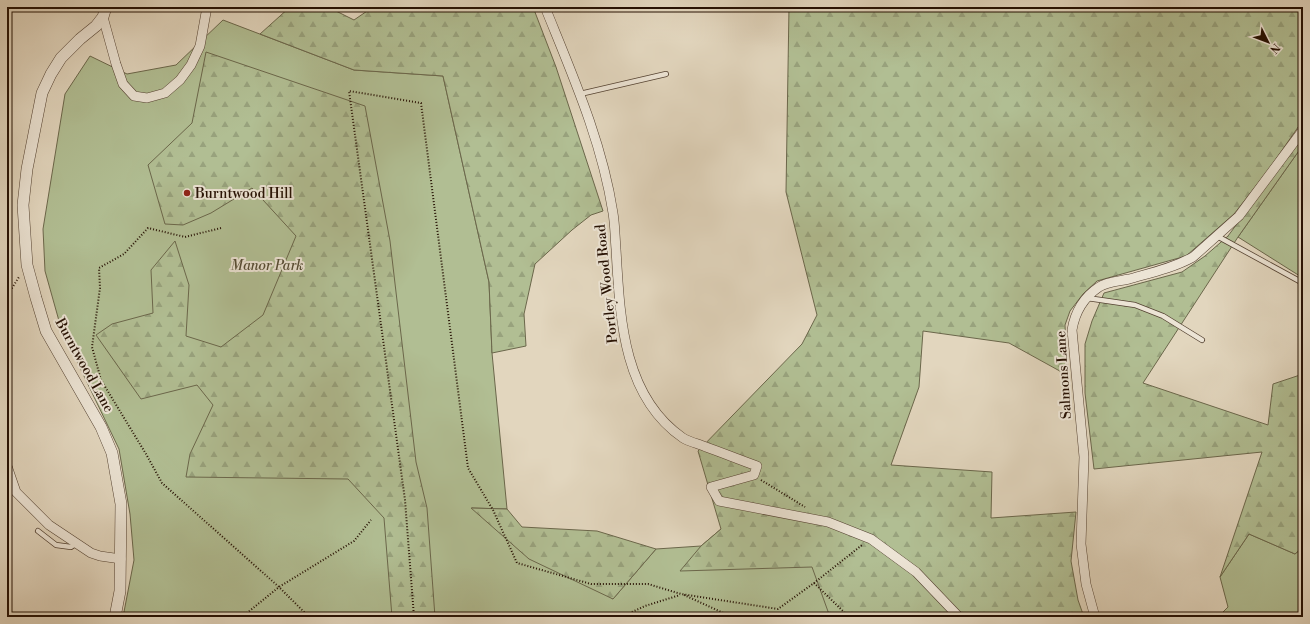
<svg xmlns="http://www.w3.org/2000/svg" width="1310" height="624" font-family="'Libre Bodoni',serif">
<style>
.green{fill:#b1be93;stroke:#6b674b}
.forest{fill:url(#forest-firs);stroke:#6b674b}
.lines{fill:none;stroke-linecap:round;stroke-linejoin:round}
.service-casing{stroke:#544232;stroke-width:6}
.minor-casing{stroke:#544232;stroke-width:10}
.tertiary-casing{stroke:#544232;stroke-width:12}
.path{stroke:#251003;stroke-width:2;stroke-dasharray:1 2;stroke-linecap:butt}
.service{stroke:#ece4d5;stroke-width:4.5}
.minor{stroke:#ece4d5;stroke-width:9}
.tertiary{stroke:#ece4d5;stroke-width:11}
.poi-dot{fill:#8f2418;stroke:#ece4d5;stroke-width:1.5}
.labels{text-anchor:middle;stroke-width:4;stroke-linejoin:round;paint-order:stroke}
.poi-label{font-size:14px;fill:#251003;stroke:#ece4d5;text-anchor:start}
.park-label{font-size:14px;font-style:italic;fill:#564d35;stroke:#ece4d5}
.street-label{font-size:14px;fill:#251003;stroke:#ece4d5}
</style>
<defs>
<pattern id="forest-firs" width="22" height="20" patternUnits="userSpaceOnUse"><rect width="22" height="20" fill="#b1be93"/><path d="M5 1l3.5 6h-7zM16 11l3.5 6h-7z" fill="#98a27d"/></pattern>
</defs>
<rect width="100%" height="100%" fill="#e2d6be"/>
<filter id="stains"><feTurbulence type="fractalNoise" baseFrequency=".005" numOctaves="4"/><feColorMatrix values="0 0 0 0 .2 0 0 0 0 .09 0 0 0 0 .02 0 0 0 .5 -.17"/></filter>
<radialGradient id="worn" r=".72"><stop offset=".6" stop-color="#630" stop-opacity="0"/><stop offset="1" stop-color="#630" stop-opacity=".3"/></radialGradient>
<g class="green">
<polygon points="223,20 354,70 443,76 489,282 492,353 507,509 472,508 613,599 656,549 701,546 741,512 826,527 868,617 123,617 134,560 130,514 119,449 61,328 45,271 43,229 65,94 90,56 127,74 176,65"/>
<polygon points="1303,145 1303,278 1238,237"/>
<polygon points="1249,534 1295,554 1303,547 1303,617 1218,617 1228,607 1220,577"/>
</g>
<g class="forest">
<polygon points="290,7 328,7 354,20 373,7 533,7 556,67 603,211 591,215 572,230 535,264 524,314 526,346 492,353 489,282 443,76 354,70 260,34"/>
<polygon points="789,7 1303,7 1303,120 1269,169 1234,214 1186,256 1097,281 1083,294 1070,311 1065,325 1067,375 1009,343 923,331 919,387 891,465 992,472 991,518 1076,512 1071,561 1078,600 1084,617 830,617 812,567 680,571 701,546 721,529 698,451 802,344 817,315 786,192"/>
<polygon points="206,52 365,106 390,241 416,462 427,508 435,617 392,617 384,518 348,479 186,477 190,454 213,405 197,385 141,399 96,335 112,324 153,313 151,270 175,241 189,285 186,336 221,347 263,315 296,236 252,188 211,213 183,225 165,224 148,165 192,123"/>
<polygon points="1303,135 1303,145 1238,237 1143,383 1268,425 1273,384 1303,374 1303,547 1295,554 1249,534 1220,577 1262,452 1094,469 1085,393 1085,344 1092,321 1104,293 1182,272 1205,256 1228,236"/>
<polygon points="471,508 507,509 522,527 597,531 656,549 613,599 529,559"/>
</g>
<g class="lines">
<g class="service-casing">
<g id="service">
<polyline points="580,94 666,74"/>
<polyline points="1217,236 1303,283"/>
<polyline points="1087,298 1135,305 1163,316 1202,340"/>
<polyline points="38,531 56,545 71,547 77,543"/>
</g>
</g>
<g class="minor-casing">
<g id="minor">
<path d="M545,7C572,74 602,141 613,213C615,225 615,237 616,249C620,316 622,396 683,438C690,442 699,444 706,447C723,453 740,460 757,466L754,475L711,487L719,501L828,522L871,539L916,572L959,617"/>
<polyline points="103,17 116,64 123,84 134,96 147,98 165,93 180,80 191,65 200,46 207,7"/>
<polyline points="7,466 16,492 49,525 91,553 100,556 121,559"/>
<path d="M1095,617L1086,584L1081,544L1084,457L1072,330C1075,312 1084,297 1099,287C1106,282 1120,281 1129,279C1150,273 1173,268 1193,257L1239,216L1303,130"/>
</g>
</g>
<g class="tertiary-casing">
<polyline id="tertiary" points="106,7 103,17 96,26 80,39 61,58 51,74 42,93 27,169 23,205 27,265 36,298 46,331 101,427 112,453 121,504 120,591 115,617"/>
</g>
<g class="path">
<polyline points="221,228 185,237 148,228 124,254 99,268 100,288 92,347 101,380 146,454 162,483 279,587 309,617"/>
<polyline points="7,296 19,277"/>
<polyline points="761,480 805,507"/>
<polyline points="814,583 846,614 846,617"/>
<polyline points="684,595 732,617"/>
<polyline points="242,617 279,587 354,541 371,520"/>
<polyline points="414,617 405,500 349,91 421,103 468,468 493,510 517,563 591,584 648,584 681,594 778,609 814,583 862,545"/>
<polyline points="621,617 645,606 680,595"/>
</g>
<use href="#service" class="service"/>
<use href="#minor" class="minor"/>
<use href="#tertiary" class="tertiary"/>
</g>
<circle class="poi-dot" cx="187" cy="193" r="4"/>
<g class="labels">
<g class="poi-label">
<text x="195" y="198">Burntwood Hill</text>
</g>
<g class="park-label">
<text x="267" y="270">Manor Park</text>
</g>
<g class="street-label">
<text transform="translate(606 284) rotate(-96)" y="5">Portley Wood Road</text>
<text transform="translate(85 365) rotate(61)" y="5">Burntwood Lane</text>
<text transform="translate(1063 375) rotate(-94)" y="5">Salmons Lane</text>
</g>
</g>
<rect width="1310" height="624" fill="none" stroke="#e2d6be" stroke-width="24"/>
<rect x="8" y="8" width="1294" height="608" fill="none" stroke="#251003" stroke-width="2"/>
<rect x="12" y="12" width="1286" height="600" fill="none" stroke="#251003"/>
<g transform="translate(1268 42) rotate(132)" stroke="#ece4d5" stroke-width="3" paint-order="stroke">
<path d="M0-3L7 15L0 10L-7 15Z" fill="#251003"/>
<text y="-6" font-size="11" font-weight="bold" text-anchor="middle" fill="#251003">N</text>
</g>
<rect width="100%" height="100%" filter="url(#stains)"/>
<rect width="100%" height="100%" fill="url(#worn)"/>
</svg>
